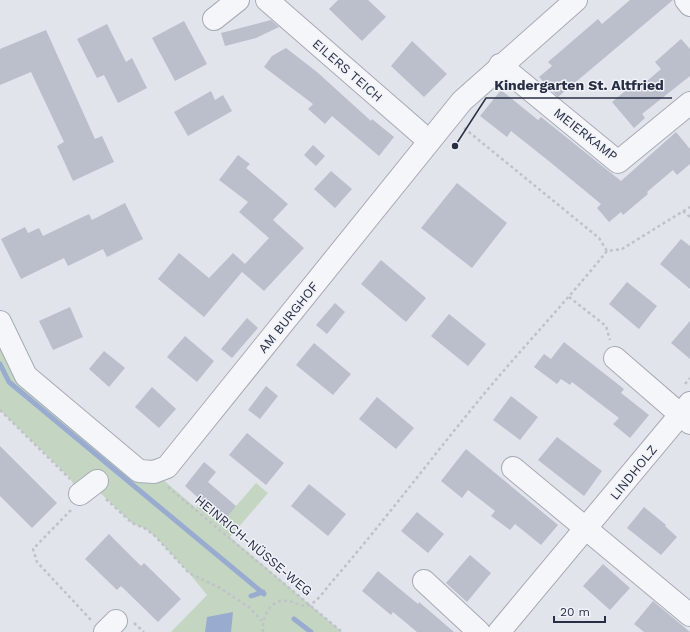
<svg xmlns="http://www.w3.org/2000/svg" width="690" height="632" font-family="'Work Sans',sans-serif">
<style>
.green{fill:#c4d6c2}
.water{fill:#99accf}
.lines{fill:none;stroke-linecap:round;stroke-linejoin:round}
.stream{stroke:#99accf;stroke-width:5}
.building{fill:#bbbfcc}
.minor-casing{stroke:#a6aab6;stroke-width:24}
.path{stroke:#c0c2ca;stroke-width:2.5;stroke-dasharray:3 3;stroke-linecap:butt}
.minor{stroke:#f5f6f9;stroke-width:22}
.labels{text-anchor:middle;stroke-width:3;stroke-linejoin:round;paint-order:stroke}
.street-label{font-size:13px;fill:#282f45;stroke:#f1f3f8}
.leader{fill:none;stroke:#282f45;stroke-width:1.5}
.callout-dot{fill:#282f45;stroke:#f1f3f8;stroke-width:1.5}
.callout-label{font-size:14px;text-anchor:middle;font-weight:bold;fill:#282f45;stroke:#f1f3f8;stroke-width:3;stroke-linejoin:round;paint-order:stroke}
</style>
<rect width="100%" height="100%" fill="#e1e4eb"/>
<polygon class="green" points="0,334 26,376 154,472 203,514 196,507 201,502 224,520 256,483 268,493 230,537 342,632 171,632 207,595 189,573 155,536 146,529 132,523 93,486 80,494 69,477 0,410"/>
<polygon class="water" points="233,612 231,632 205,632 207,617"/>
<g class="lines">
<g class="stream">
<polyline points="0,364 9,382 264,594"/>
<polyline points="251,596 263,592"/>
<polyline points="294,619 311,632"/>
</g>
</g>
<g class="building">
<polygon points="338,0 368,0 386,17 362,41 329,9"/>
<polygon points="630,0 673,0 558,97 539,77 552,66 548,62 598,19 602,24"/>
<polygon points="271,20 279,27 256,38 225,46 221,33"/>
<polygon points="184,21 207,64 175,81 152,38"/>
<polygon points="107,24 126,62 132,58 147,88 118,103 104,75 97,78 77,39"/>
<polygon points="46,30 95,139 102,136 114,162 73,181 57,146 64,142 31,72 0,85 0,49"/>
<polygon points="681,39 690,49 690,76 642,114 645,118 634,128 612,102 635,83 639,88 661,69 655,62"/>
<polygon points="412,41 447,74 424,97 391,66"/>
<polygon points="286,48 317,72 371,121 372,119 394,137 379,156 332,116 325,124 308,109 313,104 264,67 272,56"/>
<polygon points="501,90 538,120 541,117 621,181 676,132 690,149 690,164 677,175 673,170 647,192 648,194 623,215 621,212 609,222 597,208 601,204 550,162 511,131 507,137 480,116"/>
<polygon points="211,91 215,100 223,95 232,111 188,136 174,112"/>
<polygon points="313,145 325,156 316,166 304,155"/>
<polygon points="238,155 250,164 246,168 288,204 273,220 304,248 264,291 242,272 204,317 158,279 179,253 209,278 233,253 245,264 269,238 239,212 248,202 219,180"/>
<polygon points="331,171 352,189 335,208 314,189"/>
<polygon points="457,183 507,223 472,268 421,228"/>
<polygon points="125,203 143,239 107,257 103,249 68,266 64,258 21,279 1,239 25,227 28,233 39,228 43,236 89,214 92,220"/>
<polygon points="681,239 690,246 690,289 660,264"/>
<polygon points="381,260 426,298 406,322 361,284"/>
<polygon points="627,282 657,306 639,329 609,304"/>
<polygon points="335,303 345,312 327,334 316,325"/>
<polygon points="70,307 83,337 53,350 39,321"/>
<polygon points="449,314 486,344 468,366 431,336"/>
<polygon points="247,318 258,328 232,358 221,349"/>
<polygon points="690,321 690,359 671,343"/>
<polygon points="185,336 214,361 197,382 167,357"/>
<polygon points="564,342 624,389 621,393 649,415 630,438 613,424 619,418 572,382 570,385 561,379 557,384 534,367 544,354 551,359"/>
<polygon points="314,343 351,374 333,395 296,365"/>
<polygon points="104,351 125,368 109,387 89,369"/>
<polygon points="266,386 278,396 260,419 248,410"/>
<polygon points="152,387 176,409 159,428 135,407"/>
<polygon points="511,396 538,417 520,440 493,420"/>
<polygon points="377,397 414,428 396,449 359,419"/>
<polygon points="247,433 284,463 266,485 229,455"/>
<polygon points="557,437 602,471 584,496 538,460"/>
<polygon points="0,446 57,503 32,528 0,496"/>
<polygon points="466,449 558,525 541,545 515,524 510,530 491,516 495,511 468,490 462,498 441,481"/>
<polygon points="204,462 216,472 208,482 236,506 224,521 185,486"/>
<polygon points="309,484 346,514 328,536 291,506"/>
<polygon points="644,507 666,525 665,526 677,537 661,555 627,528"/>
<polygon points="417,512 444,534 428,553 401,531"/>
<polygon points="109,534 141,566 144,563 181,599 158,622 121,586 117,590 85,559"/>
<polygon points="470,555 491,573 467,602 446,583"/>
<polygon points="603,564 630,588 610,610 583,586"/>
<polygon points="378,571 418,604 419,602 454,632 417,632 393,612 391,615 362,591"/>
<polygon points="653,601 690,632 644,632 634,624"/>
</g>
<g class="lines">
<g class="minor-casing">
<g id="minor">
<polyline points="267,0 429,141"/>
<polyline points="686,0 690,5"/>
<polyline points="214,19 238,0"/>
<polyline points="500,65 618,162 690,103"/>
<polyline points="0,322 26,376 139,471 154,472 167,467 462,101 576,0"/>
<polyline points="615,358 690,423"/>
<polyline points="513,468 690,615"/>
<polyline points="80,494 97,481"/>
<polyline points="424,581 479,632"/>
<polyline points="105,632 116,621"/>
<polyline points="499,632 690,403"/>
</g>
</g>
<g class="path">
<polyline points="464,128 599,238 607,251"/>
<polyline points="683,211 690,217"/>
<polyline points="569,297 606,326 610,340"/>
<polyline points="685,384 690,378"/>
<polyline points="0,410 70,479"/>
<polyline points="168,487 342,632"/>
<polyline points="106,499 132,523 146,529 155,536 189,573 220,588 249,607 262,621"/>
<polyline points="71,510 33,549 37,562 91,620"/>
<polyline points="134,623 144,632"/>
<path d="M263,632C262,616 270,598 289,601C296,602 301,608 309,605C318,601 324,591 330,584C382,524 429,461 479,400C520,350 566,302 607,251L622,249L690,207"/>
</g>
<use href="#minor" class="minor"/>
</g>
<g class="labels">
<g class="street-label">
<text transform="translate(348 70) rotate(41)" y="5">EILERS TEICH</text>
<text transform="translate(586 134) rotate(38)" y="5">MEIERKAMP</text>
<text transform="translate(288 317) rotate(-51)" y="5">AM BURGHOF</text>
<text transform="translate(633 472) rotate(-51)" y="5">LINDHOLZ</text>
<text transform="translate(254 545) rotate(40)" y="5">HEINRICH-NÜSSE-WEG</text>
</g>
</g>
<path class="leader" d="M455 146L486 98H672"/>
<circle class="callout-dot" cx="455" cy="146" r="4"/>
<g class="callout-label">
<text x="579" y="90">Kindergarten St. Altfried</text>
</g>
<path d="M554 616v6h51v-6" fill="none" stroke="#282f45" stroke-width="2"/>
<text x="560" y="616" font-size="12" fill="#282f45" stroke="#f1f3f8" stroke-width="3" paint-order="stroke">20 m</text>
</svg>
